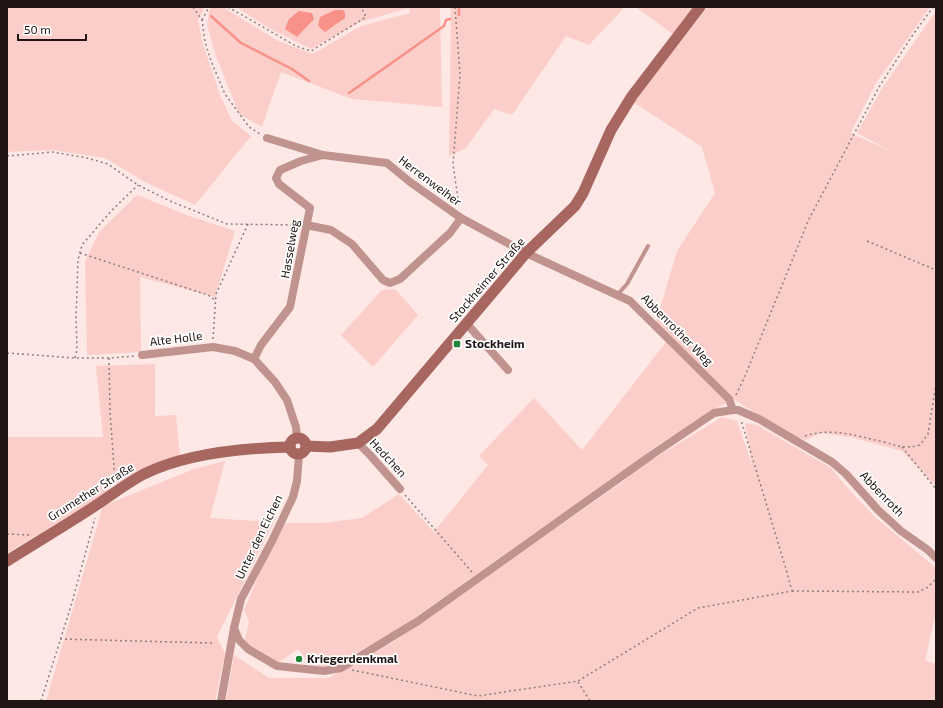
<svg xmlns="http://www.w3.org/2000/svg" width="943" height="708" font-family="'Exo 2',sans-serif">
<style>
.green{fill:#fccec9}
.water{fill:#f89188}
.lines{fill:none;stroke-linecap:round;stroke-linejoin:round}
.stream{stroke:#f89188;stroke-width:2.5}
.path{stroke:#8e7e7c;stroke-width:1.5;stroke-dasharray:2 3;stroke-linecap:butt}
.lane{stroke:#c1938e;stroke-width:4}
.street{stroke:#c1938e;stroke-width:8}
.secondary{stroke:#a76660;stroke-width:11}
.poi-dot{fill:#238539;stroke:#fff;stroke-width:1.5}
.labels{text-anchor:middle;stroke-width:3.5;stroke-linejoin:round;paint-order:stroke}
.street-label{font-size:12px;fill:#201514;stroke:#fff}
.poi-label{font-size:12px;font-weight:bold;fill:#201514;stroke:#fff;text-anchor:start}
</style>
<rect width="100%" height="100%" fill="#fde8e5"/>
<g class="green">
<polygon points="7,7 205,7 198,20 203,44 220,95 232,121 251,136 195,205 145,182 105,158 52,150 7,152"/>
<polygon points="211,7 223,7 278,41 313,54 361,26 410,13 409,8 360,22 311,49 269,28 236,7 440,7 442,107 352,99 281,72 262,127 239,114 216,56 207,25 209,12"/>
<polygon points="451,7 625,7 589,45 566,36 512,115 494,109 466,148 449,156"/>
<polygon points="636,7 696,7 674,35"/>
<polygon points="708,7 930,7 876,83 851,132 854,135 889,150 857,133 883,87 936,11 936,486 902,451 850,437 821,433 806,440 789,434 730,397 656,322 677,251 715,193 702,147 633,102"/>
<polygon points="137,195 189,216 235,231 215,297 140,277 141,352 87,355 85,262 99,232"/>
<polygon points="395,289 418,315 373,367 341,335 382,290"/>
<polygon points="666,342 727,402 647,452 653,459 722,417 737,421 752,464 745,423 757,425 831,468 850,491 875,517 936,568 936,622 934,621 925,661 936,664 936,701 226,701 234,655 269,678 329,678 395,641 625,480 622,471 399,629 324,671 311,666 298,649 272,667 243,649 249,621 244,610 260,572 285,523 322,523 362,518 399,494 434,532 488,465 479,456 534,398 582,450"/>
<polygon points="155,364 155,416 176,415 180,457 116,485 115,478 105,494 7,553 7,437 103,437 96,366"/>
<polygon points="225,461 210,518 274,522 217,637 225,654 215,701 46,701 103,506 194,469"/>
</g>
<g class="water">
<polygon points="335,10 343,10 345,13 345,18 325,32 318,26 320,17"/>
<polygon points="299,11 312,13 314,19 297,37 285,29 289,19"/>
</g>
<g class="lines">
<g class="stream">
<polyline points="459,7 459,15"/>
<polyline points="211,16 241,43 292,69 309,81"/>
<polyline points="349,93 444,26 446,20 450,19"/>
</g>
<g class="path">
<polyline points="193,7 202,20 205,42 211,61 225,94 249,127 260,134"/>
<polyline points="228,7 296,46 311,51 366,17 361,7"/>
<polyline points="455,7 460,75 453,164 459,206"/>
<polyline points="202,20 209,7"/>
<polyline points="7,156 53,152 87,158 108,164 138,185 170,201 227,224 299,225"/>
<polyline points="867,241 936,270"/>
<polyline points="80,253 208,295 215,300"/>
<polyline points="213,339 216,294 248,224"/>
<polyline points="7,353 75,358 109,358 135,356"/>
<polyline points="75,358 77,349 76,318 78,260 82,245 111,211 138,185"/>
<polyline points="109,358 110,412 115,481"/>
<polyline points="736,395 745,376 809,219 879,87 912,36 933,7"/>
<path d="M805,436C833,427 856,436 884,442C898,446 905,449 920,445L928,434L936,384"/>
<polyline points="902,447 936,489"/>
<polyline points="405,495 472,572"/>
<polyline points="7,534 31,535"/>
<polyline points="792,591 918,592 928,587 936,579"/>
<polyline points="60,639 212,643"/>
<polyline points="352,670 478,696 578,681 698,608 792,591 786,569 741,420"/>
<polyline points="578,682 590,701"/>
<polyline points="41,701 71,606 95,518"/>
</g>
<polyline class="lane" points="618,294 627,284 648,246"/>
<g class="street">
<polyline points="267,138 323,155 387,163 410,182 461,218 526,253 630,301 729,399 733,410"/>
<polyline points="306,225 331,230 352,244 383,280 390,283 400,279 450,233 461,218"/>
<polyline points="467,324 508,370"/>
<polyline points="142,355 213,347 235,351 254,359 275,382 287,400 296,427 297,438"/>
<polyline points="254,359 261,345 290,307 310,208 279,184 276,178 280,170 301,161 323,155"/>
<polyline points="358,443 370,455 400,489"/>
<polyline points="234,628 239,640 248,649 277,666 324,671 341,668 418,621 653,454 714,413 733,410 738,410 759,419 832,462 846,474 878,510 901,531 928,550 936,558"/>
<polyline points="221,701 234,628 241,599 272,541 293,497 297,481 299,455"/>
</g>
<g class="secondary">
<circle cx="298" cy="446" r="8"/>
<polyline points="306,446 330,447 358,443 377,429 526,253 575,206 583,193 611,130 632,96 700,7"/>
<path d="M7,561C37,542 68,524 98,504C113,494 127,483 144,474C187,453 243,448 290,447"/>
</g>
</g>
<g class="poi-dot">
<rect x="453" y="340" width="8" height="8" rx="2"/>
<circle cx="299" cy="659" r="4"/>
</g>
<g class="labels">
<g class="street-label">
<text transform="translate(430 181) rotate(37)" y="4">Herrenweiher</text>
<text transform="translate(290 249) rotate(-80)" y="4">Hasselweg</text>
<text transform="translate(487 280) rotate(-49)" y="4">Stockheimer Straße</text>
<text transform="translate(677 330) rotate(45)" y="4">Abbenrother Weg</text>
<text transform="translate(176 339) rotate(-7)" y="4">Alte Holle</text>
<text transform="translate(388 458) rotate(47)" y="4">Hedchen</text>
<text transform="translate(91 492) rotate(-32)" y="4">Grumether Straße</text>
<text transform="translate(882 494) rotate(46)" y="4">Abbenroth</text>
<text transform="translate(259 537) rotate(-64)" y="4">Unter den Eichen</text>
</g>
<g class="poi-label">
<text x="465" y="348">Stockheim</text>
<text x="307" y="663">Kriegerdenkmal</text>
</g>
</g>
<rect width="943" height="708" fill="none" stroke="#201514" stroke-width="16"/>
<path d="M18 34v6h68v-6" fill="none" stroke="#201514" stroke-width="2"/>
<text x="24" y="34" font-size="12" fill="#201514" stroke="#ffffff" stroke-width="3" paint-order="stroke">50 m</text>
</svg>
